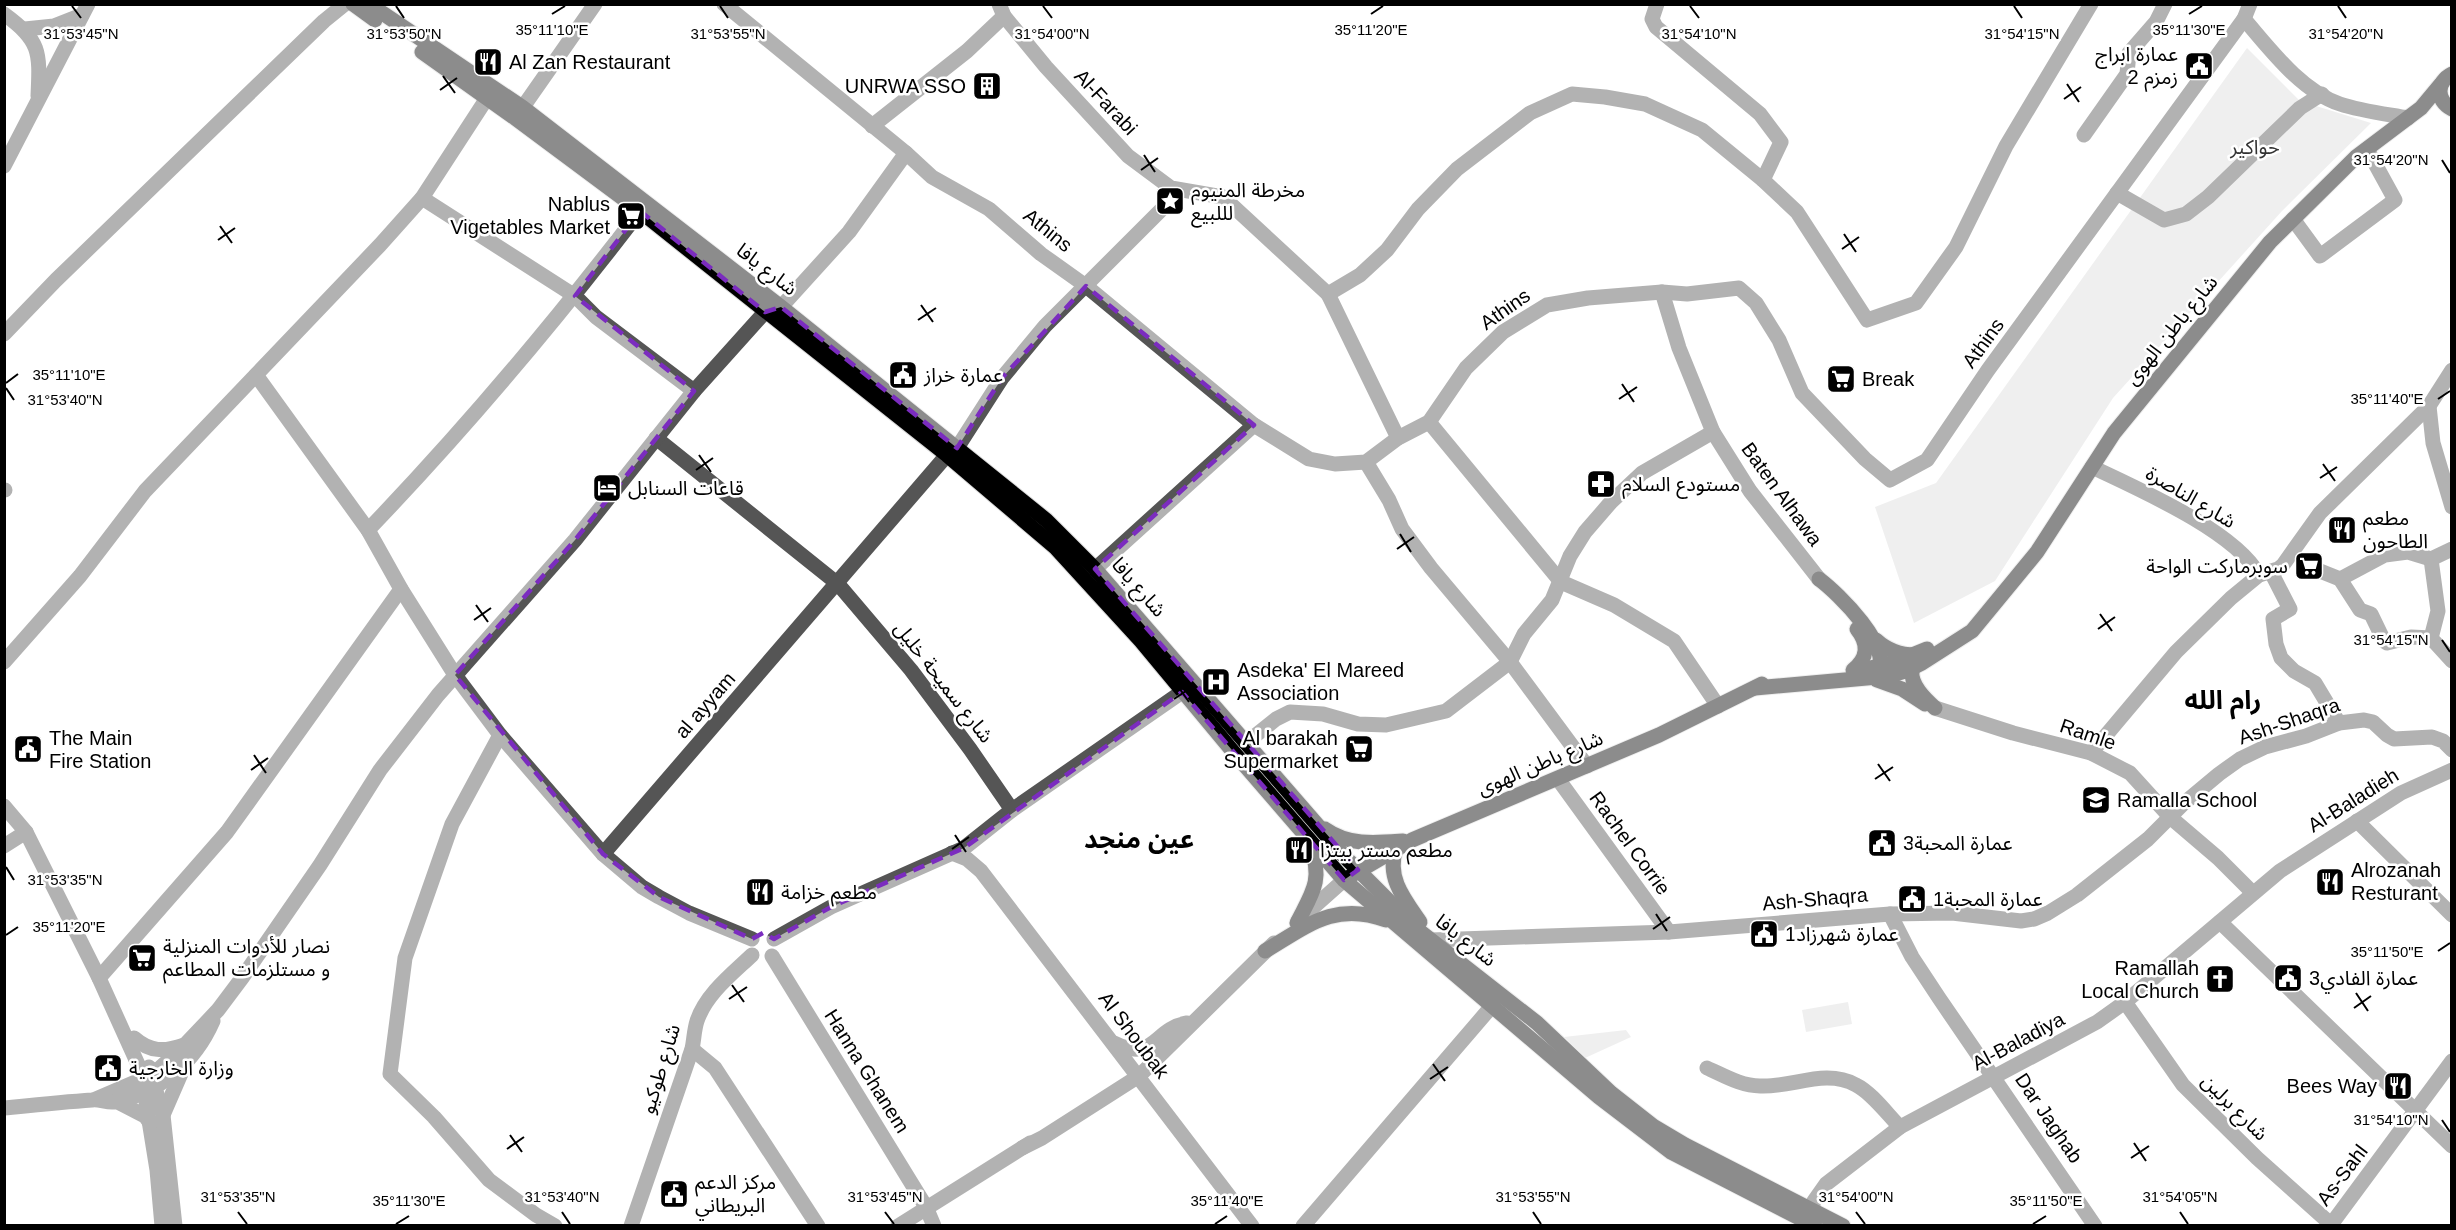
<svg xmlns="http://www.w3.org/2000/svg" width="2456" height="1230" font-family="Helvetica,'Noto Sans Arabic',sans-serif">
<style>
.green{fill:#dcdcdc}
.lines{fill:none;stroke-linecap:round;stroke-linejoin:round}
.major-casing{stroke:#dbdbdb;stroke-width:17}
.minor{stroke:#555;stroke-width:15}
.major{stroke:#000;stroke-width:15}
.marked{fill:none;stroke:#7b2cbf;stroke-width:4.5;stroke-dasharray:12 8;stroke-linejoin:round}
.ticks{fill:none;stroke:#000;stroke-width:2}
.labels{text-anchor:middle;stroke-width:5;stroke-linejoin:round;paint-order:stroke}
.poi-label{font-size:20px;fill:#000;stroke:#fff;text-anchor:start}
.street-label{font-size:20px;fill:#000;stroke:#fff}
.park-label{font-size:20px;fill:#333;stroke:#fff}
.district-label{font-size:26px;font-weight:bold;fill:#000;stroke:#fff}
.ticks-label{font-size:15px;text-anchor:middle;fill:#000;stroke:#fff;stroke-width:5;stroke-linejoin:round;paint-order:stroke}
</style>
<rect width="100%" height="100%" fill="#fff"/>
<g class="green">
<polygon points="2247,48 2300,101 2371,123 2282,211 2113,398 1995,581 1914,623 1875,507 1936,483"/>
<polygon points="1848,1002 1852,1024 1806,1032 1802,1010"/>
<polygon points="1626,1030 1631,1037 1585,1058 1564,1037"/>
</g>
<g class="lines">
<g class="major-casing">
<g id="major">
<polyline points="353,4 375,20"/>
<polyline points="369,4 522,107 781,307 1046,520 1095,569 1346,858 1418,930 1537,1023 1611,1093 1653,1126 1685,1145 1843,1226"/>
<polyline points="422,52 515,118 640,211 947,455 1055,547 1141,641 1235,754 1344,880 1599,1097 1671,1152 1815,1226"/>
<path d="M2452,74C2436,82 2436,100 2452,109"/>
<path d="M1819,579C1839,594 1893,647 1878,673"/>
<path d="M1876,640C1888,651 1900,655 1915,655C1915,660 1912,665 1912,670C1910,685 1925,699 1935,708"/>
<path d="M1853,670C1868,658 1869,644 1857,629"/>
<polyline points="1862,670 1895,662 1927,649"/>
<polyline points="1877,680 1902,689 1925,704"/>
<polyline points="1755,688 1889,676 1908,670 1922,663 1972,631 2037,552 2114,433 2270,242 2356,157 2421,108 2441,84"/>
<path d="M1325,829C1349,846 1376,843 1403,841"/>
<path d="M1396,849C1386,877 1404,899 1420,922"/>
<polyline points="1352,875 1412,840 1659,735 1762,684"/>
<path d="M1297,923C1312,893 1323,881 1311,847"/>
<path d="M1265,951C1307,926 1335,901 1386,920"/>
</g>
</g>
<g class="minor">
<polyline points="724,4 906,153 932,177 989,209 1041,254 1086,286 1254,425 1309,459 1335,464 1366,462 1398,438 1429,422 1466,368 1503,332 1547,305 1588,298 1662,292 1687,294 1739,288 1756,303 1779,340 1802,393 1865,459 1890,480 1927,460 1988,370 2244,19 2250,4"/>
<polyline points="999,4 1004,16 1046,67 1128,156 1171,188 1223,197 1328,294"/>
<polyline points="1657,4 1652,19 1656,27 1760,114 1781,142 1763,180 1797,212 1867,320 1916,303 1956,247 2006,146 2091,4"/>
<path d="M4,14C41,41 40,52 38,96"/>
<path d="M2244,19C2270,49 2301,91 2340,104C2361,111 2386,114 2408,118"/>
<polyline points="25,29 54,26 82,15"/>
<polyline points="516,117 595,4"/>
<polyline points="872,126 967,51 1004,16"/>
<polyline points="2084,135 2127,74 2129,53 2156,22 2165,4"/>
<polyline points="4,166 88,4"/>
<polyline points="2117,193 2164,220 2186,214 2208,197 2300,108 2322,94"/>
<polyline points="422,198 575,296 596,317 694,391 765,312 781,307 849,232 906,153"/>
<polyline points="2293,219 2320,256 2395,200 2367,149"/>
<polyline points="1662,292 1679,348 1713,432 1750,491 1819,579"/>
<polyline points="4,334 56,280 324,21 345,4"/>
<polyline points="256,375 368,530 401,589 455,675 500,735 603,854 642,887 659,897 689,913 752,939"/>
<polyline points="2429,406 2433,443 2452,507"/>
<polyline points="1429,422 1561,582 1614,605 1674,641 1718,706"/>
<polyline points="656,438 838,584 911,670 970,749 1012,810"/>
<polyline points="1398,438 1328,294 1360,275 1387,250 1418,209 1457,169 1530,113 1572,94 1605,97 1645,104 1702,130 1763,180"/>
<polyline points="957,448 1002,378 1045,326 1165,206 1171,188"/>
<polyline points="1366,462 1389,500 1402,529 1431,568 1510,662 1587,766"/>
<path d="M2092,467C2138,489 2235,531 2259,575"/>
<polyline points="4,490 5,490"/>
<path d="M368,530C465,429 555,322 640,211"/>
<polyline points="2431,559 2438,611 2431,638 2452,661"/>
<polyline points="1095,569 1254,425"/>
<polyline points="2320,571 2340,579 2360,610 2371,614 2384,641 2387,643 2411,637 2431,638"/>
<polyline points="2271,572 2290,609 2273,619 2276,644 2281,658 2294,671 2315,683 2339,723"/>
<polyline points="2340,579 2385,555 2408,552 2431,559 2452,549"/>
<polyline points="4,662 80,576 145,491 380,245 422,198 487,98"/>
<polyline points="1935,708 2013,733 2091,753 2130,773 2170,817 2218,858 2253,893"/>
<polyline points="500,735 452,824 405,958 390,1074 434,1117 489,1180 536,1215 555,1226"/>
<polyline points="1246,743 1276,719 1290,712 1323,714 1358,724 1386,725 1446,711 1510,662 1524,634 1552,600 1570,556 1585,532 1611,502 1642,473 1713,432"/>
<polyline points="2091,753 2176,652 2231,598 2259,575 2278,569 2283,565 2320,513 2429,406 2452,370"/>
<polyline points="1558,779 1669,932"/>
<polyline points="4,806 26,832 99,978 141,1071 157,1170 162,1226"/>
<polyline points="2357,821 2452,915"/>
<polyline points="4,846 26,832"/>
<polyline points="952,853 967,859 981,871 1252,1226"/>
<polyline points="603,854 947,455"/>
<polyline points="1890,914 1912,957 1939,998 2095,1226"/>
<polyline points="1298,921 1344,880"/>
<polyline points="2220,922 2452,1146"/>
<polyline points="774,939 831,907 964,848 1012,810 1182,692"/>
<polyline points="1431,940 1669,932 1890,914 1952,913 2021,921 2034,919 2048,913 2077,895 2148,839 2183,804 2219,774 2240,759 2265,747 2306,736 2339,723 2364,720 2373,722 2387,735 2394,739 2432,737 2443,741 2452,750"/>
<polyline points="772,956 926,1207 934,1226"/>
<polyline points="99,978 227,832 401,589"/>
<polyline points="2125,1002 2183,1085 2257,1158 2333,1226"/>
<path d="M134,1038C150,1052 164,1052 184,1045"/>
<path d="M1114,1043C1155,1063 1153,1029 1187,1023"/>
<polyline points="692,1049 715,1068 818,1226"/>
<polyline points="149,1067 163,1115 175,1226"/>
<path d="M1707,1068C1723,1075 1741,1086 1760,1086C1792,1088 1825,1068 1856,1085C1871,1092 1888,1115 1900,1127"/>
<polyline points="96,1099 152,1075 182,1048 218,1010 242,978 320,865 380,770 438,695 575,540 694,391"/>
<polyline points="116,1101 145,1116 150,1123"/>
<path d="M4,1108C34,1105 63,1102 92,1100C99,1099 107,1103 114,1102C160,1093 195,1062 213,1021"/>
<polyline points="163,1115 183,1069"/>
<polyline points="1022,1148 1042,1138 1139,1076 1274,943"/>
<polyline points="1808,1221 1814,1201 1826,1184 1900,1127 2097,1022 2125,1002 2280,871 2401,793 2452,770"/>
<path d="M631,1226L692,1049C694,1040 694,1030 697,1021C706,994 732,974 752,955"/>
<polyline points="898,1226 1030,1143"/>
<polyline points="1303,1226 1492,1006"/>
<polyline points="2330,1226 2452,1061"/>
</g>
<use href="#major" class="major"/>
</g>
<path d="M0 0H2456V1230H0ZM640,211L765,312L781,307L957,448L1002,378L1086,286L1254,425L1095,569L1358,870L1344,880L1182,692L964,848L831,907L774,939L763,933L752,939L659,897L603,854L455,675L575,540L694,391L575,296Z" fill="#fff" fill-opacity=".55" fill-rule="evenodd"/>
<path class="marked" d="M640,211L765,312L781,307L957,448L1002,378L1086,286L1254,425L1095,569L1358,870L1344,880L1182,692L964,848L831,907L774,939L763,933L752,939L659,897L603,854L455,675L575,540L694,391L575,296Z"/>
<path class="ticks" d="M72,6L81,18M396,6L404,18M720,6L728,18M1043,6L1052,18M1690,6L1699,18M2014,6L2022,18M2338,6L2346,18M552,14L565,6M1371,14L1383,6M2189,14L2202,6M443,76L455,93M2067,84L2079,102M440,90L457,78M2064,99L2081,87M1144,155L1155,172M2442,160L2450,173M1141,170L1158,158M220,226L232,243M1844,234L1856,252M218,240L235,228M1842,249L1859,237M921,305L933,322M918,320L936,308M6,383L18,374M1622,384L1634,402M6,388L14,400M1619,399L1637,387M2438,399L2450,391M699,455L711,472M2323,464L2335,481M696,470L713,458M2320,478L2337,467M1400,534L1411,552M1397,549L1414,537M476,605L488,622M2100,614L2112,631M474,620L491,608M2098,629L2115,617M2442,640L2450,652M1177,685L1189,702M1174,699L1192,687M254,755L266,773M1878,764L1890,781M251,770L268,758M1875,779L1893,767M955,835L966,852M952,849L969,837M6,867L14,880M1656,914L1667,931M1653,929L1670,917M6,935L18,927M2438,951L2450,943M732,985L744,1002M2356,993L2368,1011M729,999L747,987M2354,1008L2371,996M1433,1064L1445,1081M1430,1079L1448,1067M2442,1120L2450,1132M510,1135L522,1152M2134,1143L2146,1161M507,1149L524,1137M2131,1158L2149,1146M238,1212L247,1224M562,1212L570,1224M885,1212L894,1224M1533,1212L1541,1224M1856,1212L1865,1224M2180,1212L2188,1224M396,1224L409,1216M1215,1224L1227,1216M2033,1224L2046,1216"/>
<defs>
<g id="restaurant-square" transform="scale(1.5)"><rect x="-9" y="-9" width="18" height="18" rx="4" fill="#000" stroke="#fff"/><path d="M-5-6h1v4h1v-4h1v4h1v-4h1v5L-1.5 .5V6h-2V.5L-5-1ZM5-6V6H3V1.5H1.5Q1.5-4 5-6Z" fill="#fff"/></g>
<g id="civic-square" transform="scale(1.5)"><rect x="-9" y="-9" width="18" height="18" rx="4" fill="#000" stroke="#fff"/><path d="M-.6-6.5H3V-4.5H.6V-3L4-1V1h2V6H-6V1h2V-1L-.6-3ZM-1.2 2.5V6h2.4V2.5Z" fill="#fff"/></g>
<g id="building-square" transform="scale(1.5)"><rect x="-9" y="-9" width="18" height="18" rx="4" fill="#000" stroke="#fff"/><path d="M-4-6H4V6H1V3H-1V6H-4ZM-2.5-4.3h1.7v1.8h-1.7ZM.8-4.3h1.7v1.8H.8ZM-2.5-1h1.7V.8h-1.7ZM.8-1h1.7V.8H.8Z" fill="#fff"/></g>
<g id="sight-square" transform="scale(1.5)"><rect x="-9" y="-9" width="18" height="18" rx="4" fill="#000" stroke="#fff"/><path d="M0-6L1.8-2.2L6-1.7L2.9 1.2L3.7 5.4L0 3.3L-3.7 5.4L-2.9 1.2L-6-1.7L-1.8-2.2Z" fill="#fff"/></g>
<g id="supermarket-square" transform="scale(1.5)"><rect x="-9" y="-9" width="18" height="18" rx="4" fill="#000" stroke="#fff"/><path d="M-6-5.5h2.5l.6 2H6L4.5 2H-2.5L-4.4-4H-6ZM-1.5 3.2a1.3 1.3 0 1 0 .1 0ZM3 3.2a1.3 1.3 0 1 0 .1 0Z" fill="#fff"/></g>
<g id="pharmacy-square" transform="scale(1.5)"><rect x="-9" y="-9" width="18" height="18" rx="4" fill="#000" stroke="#fff"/><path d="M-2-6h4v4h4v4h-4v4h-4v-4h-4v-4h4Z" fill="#fff"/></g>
<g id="hotel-square" transform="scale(1.5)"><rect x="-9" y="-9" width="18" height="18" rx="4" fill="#000" stroke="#fff"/><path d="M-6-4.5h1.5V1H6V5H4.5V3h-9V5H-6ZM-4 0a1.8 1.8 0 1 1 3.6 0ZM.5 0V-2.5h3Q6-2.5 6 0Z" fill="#fff"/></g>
<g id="hospital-square" transform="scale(1.5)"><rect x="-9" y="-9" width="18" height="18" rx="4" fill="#000" stroke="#fff"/><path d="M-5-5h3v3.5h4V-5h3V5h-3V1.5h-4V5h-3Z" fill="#fff"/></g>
<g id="school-square" transform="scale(1.5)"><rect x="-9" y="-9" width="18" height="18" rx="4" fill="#000" stroke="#fff"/><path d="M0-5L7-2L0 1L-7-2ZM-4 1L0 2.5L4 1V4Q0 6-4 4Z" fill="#fff"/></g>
<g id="church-square" transform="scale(1.5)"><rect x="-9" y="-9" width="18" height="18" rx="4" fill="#000" stroke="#fff"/><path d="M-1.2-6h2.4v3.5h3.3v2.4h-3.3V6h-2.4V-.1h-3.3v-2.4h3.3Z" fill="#fff"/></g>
</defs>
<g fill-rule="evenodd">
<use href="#restaurant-square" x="488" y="62"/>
<use href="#civic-square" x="2199" y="66"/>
<use href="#building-square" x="987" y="86"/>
<use href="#sight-square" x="1170" y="201"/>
<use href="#supermarket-square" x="631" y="216"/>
<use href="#civic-square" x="903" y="375"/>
<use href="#supermarket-square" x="1841" y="379"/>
<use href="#pharmacy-square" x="1601" y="484"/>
<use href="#hotel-square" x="607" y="488"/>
<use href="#restaurant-square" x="2342" y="530"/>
<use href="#supermarket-square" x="2309" y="566"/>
<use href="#hospital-square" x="1216" y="682"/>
<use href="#civic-square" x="28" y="749"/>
<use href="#supermarket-square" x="1359" y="749"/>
<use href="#school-square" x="2096" y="800"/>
<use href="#civic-square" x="1882" y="843"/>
<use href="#restaurant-square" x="1299" y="850"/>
<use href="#restaurant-square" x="2330" y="882"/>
<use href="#restaurant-square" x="760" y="892"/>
<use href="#civic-square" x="1912" y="899"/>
<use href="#civic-square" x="1764" y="934"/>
<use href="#supermarket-square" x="142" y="958"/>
<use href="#civic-square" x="2288" y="978"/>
<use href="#church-square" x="2220" y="979"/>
<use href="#civic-square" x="108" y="1068"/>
<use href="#restaurant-square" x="2398" y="1086"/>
<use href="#civic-square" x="674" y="1194"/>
</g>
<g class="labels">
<g class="poi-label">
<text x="2178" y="61" text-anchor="end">عمارة ابراج<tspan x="2178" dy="23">زمزم 2</tspan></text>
<text x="509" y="69">Al Zan Restaurant</text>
<text x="966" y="93" text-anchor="end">UNRWA SSO</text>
<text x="1191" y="197">مخرطة المنيوم<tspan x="1191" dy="23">لللبيع</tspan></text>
<text x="610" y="211" text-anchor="end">Nablus<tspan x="610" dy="23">Vigetables Market</tspan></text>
<text x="924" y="382">عمارة خراز</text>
<text x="1862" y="386">Break</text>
<text x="1622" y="491">مستودع السلام</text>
<text x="628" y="495">قاعات السنابل</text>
<text x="2363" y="525">مطعم<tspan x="2363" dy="23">الطاحون</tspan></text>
<text x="2288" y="573" text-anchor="end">سوبرماركت الواحة</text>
<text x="1237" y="677">Asdeka' El Mareed<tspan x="1237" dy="23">Association</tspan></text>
<text x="49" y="745">The Main<tspan x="49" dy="23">Fire Station</tspan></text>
<text x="1338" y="745" text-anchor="end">Al barakah<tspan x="1338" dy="23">Supermarket</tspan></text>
<text x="2117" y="807">Ramalla School</text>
<text x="1903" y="850">عمارة المحبة3</text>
<text x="1320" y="857">مطعم مستر بيتزا</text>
<text x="2351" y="877">Alrozanah<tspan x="2351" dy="23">Resturant</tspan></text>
<text x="781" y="899">مطعم خزامة</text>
<text x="1933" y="906">عمارة المحبة1</text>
<text x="1785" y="941">عمارة شهرزاد1</text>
<text x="163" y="953">نصار للأدوات المنزلية<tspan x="163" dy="23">و مستلزمات المطاعم</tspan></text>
<text x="2199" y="975" text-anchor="end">Ramallah<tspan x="2199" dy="23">Local Church</tspan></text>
<text x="2309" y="985">عمارة الفادي3</text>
<text x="129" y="1075">وزارة الخارجية</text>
<text x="2377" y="1093" text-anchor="end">Bees Way</text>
<text x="695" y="1189">مركز الدعم<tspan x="695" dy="23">البريطاني</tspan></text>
</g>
<g class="street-label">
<text transform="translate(1106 102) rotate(47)" y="7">Al-Farabi</text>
<text transform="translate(1048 230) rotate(39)" y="7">Athins</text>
<text transform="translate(767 269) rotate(38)" y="7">شارع يافا</text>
<text transform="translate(1505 309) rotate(-35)" y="7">Athins</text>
<text transform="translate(2171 330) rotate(-51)" y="7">شارع باطن الهوى</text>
<text transform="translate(1983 343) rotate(-54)" y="7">Athins</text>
<text transform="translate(1782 494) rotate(54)" y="7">Baten Alhawa</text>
<text transform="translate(2191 497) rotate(31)" y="7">شارع الناصرة</text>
<text transform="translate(1139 587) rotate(49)" y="7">شارع يافا</text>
<text transform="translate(944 682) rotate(52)" y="7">شارع سميحة خليل</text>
<text transform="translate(705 705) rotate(-49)" y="7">al ayyam</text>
<text transform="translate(2289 721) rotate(-19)" y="7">Ash-Shaqra</text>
<text transform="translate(2088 734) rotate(19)" y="7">Ramle</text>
<text transform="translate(1540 763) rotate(-23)" y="7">شارع باطن الهوى</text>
<text transform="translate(2353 800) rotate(-32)" y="7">Al-Baladieh</text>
<text transform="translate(1630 843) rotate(54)" y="7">Rachel Corrie</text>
<text transform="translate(1815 899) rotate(-5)" y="7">Ash-Shaqra</text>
<text transform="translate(1466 940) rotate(38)" y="7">شارع يافا</text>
<text transform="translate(1134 1035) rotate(53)" y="7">Al Shoubak</text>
<text transform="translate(2018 1041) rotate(-28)" y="7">Al-Baladiya</text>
<text transform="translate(660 1069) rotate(-73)" y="7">شارع طوكيو</text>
<text transform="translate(867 1071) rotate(58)" y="7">Hanna Ghanem</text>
<text transform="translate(2235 1107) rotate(45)" y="7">شارع برلين</text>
<text transform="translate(2049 1118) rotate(56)" y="7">Dar Jaghab</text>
<text transform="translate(2342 1175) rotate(-53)" y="7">As-Sahl</text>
</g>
<g class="park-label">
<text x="2255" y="154">حواكير</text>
</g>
<g class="district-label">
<text x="2223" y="709">رام الله</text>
<text x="1139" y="848">عين منجد</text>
</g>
</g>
<g class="ticks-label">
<text x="2189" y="35">35°11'30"E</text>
<text x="552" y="35">35°11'10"E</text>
<text x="1371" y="35">35°11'20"E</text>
<text x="81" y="39">31°53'45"N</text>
<text x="404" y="39">31°53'50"N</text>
<text x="728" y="39">31°53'55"N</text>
<text x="1052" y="39">31°54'00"N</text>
<text x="1699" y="39">31°54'10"N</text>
<text x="2022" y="39">31°54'15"N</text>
<text x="2346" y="39">31°54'20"N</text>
<text x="2391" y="165">31°54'20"N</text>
<text x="69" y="380">35°11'10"E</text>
<text x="2387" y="404">35°11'40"E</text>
<text x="65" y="405">31°53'40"N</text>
<text x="2391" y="645">31°54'15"N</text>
<text x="65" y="885">31°53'35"N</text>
<text x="69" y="932">35°11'20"E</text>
<text x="2387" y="957">35°11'50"E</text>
<text x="2391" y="1125">31°54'10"N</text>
<text x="238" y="1202">31°53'35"N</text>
<text x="562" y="1202">31°53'40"N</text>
<text x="885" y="1202">31°53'45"N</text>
<text x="1533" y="1202">31°53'55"N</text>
<text x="1856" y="1202">31°54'00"N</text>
<text x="2180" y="1202">31°54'05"N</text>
<text x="409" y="1206">35°11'30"E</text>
<text x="1227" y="1206">35°11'40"E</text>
<text x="2046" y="1206">35°11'50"E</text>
</g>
<rect width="2456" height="1230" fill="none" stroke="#000000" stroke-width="12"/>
</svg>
